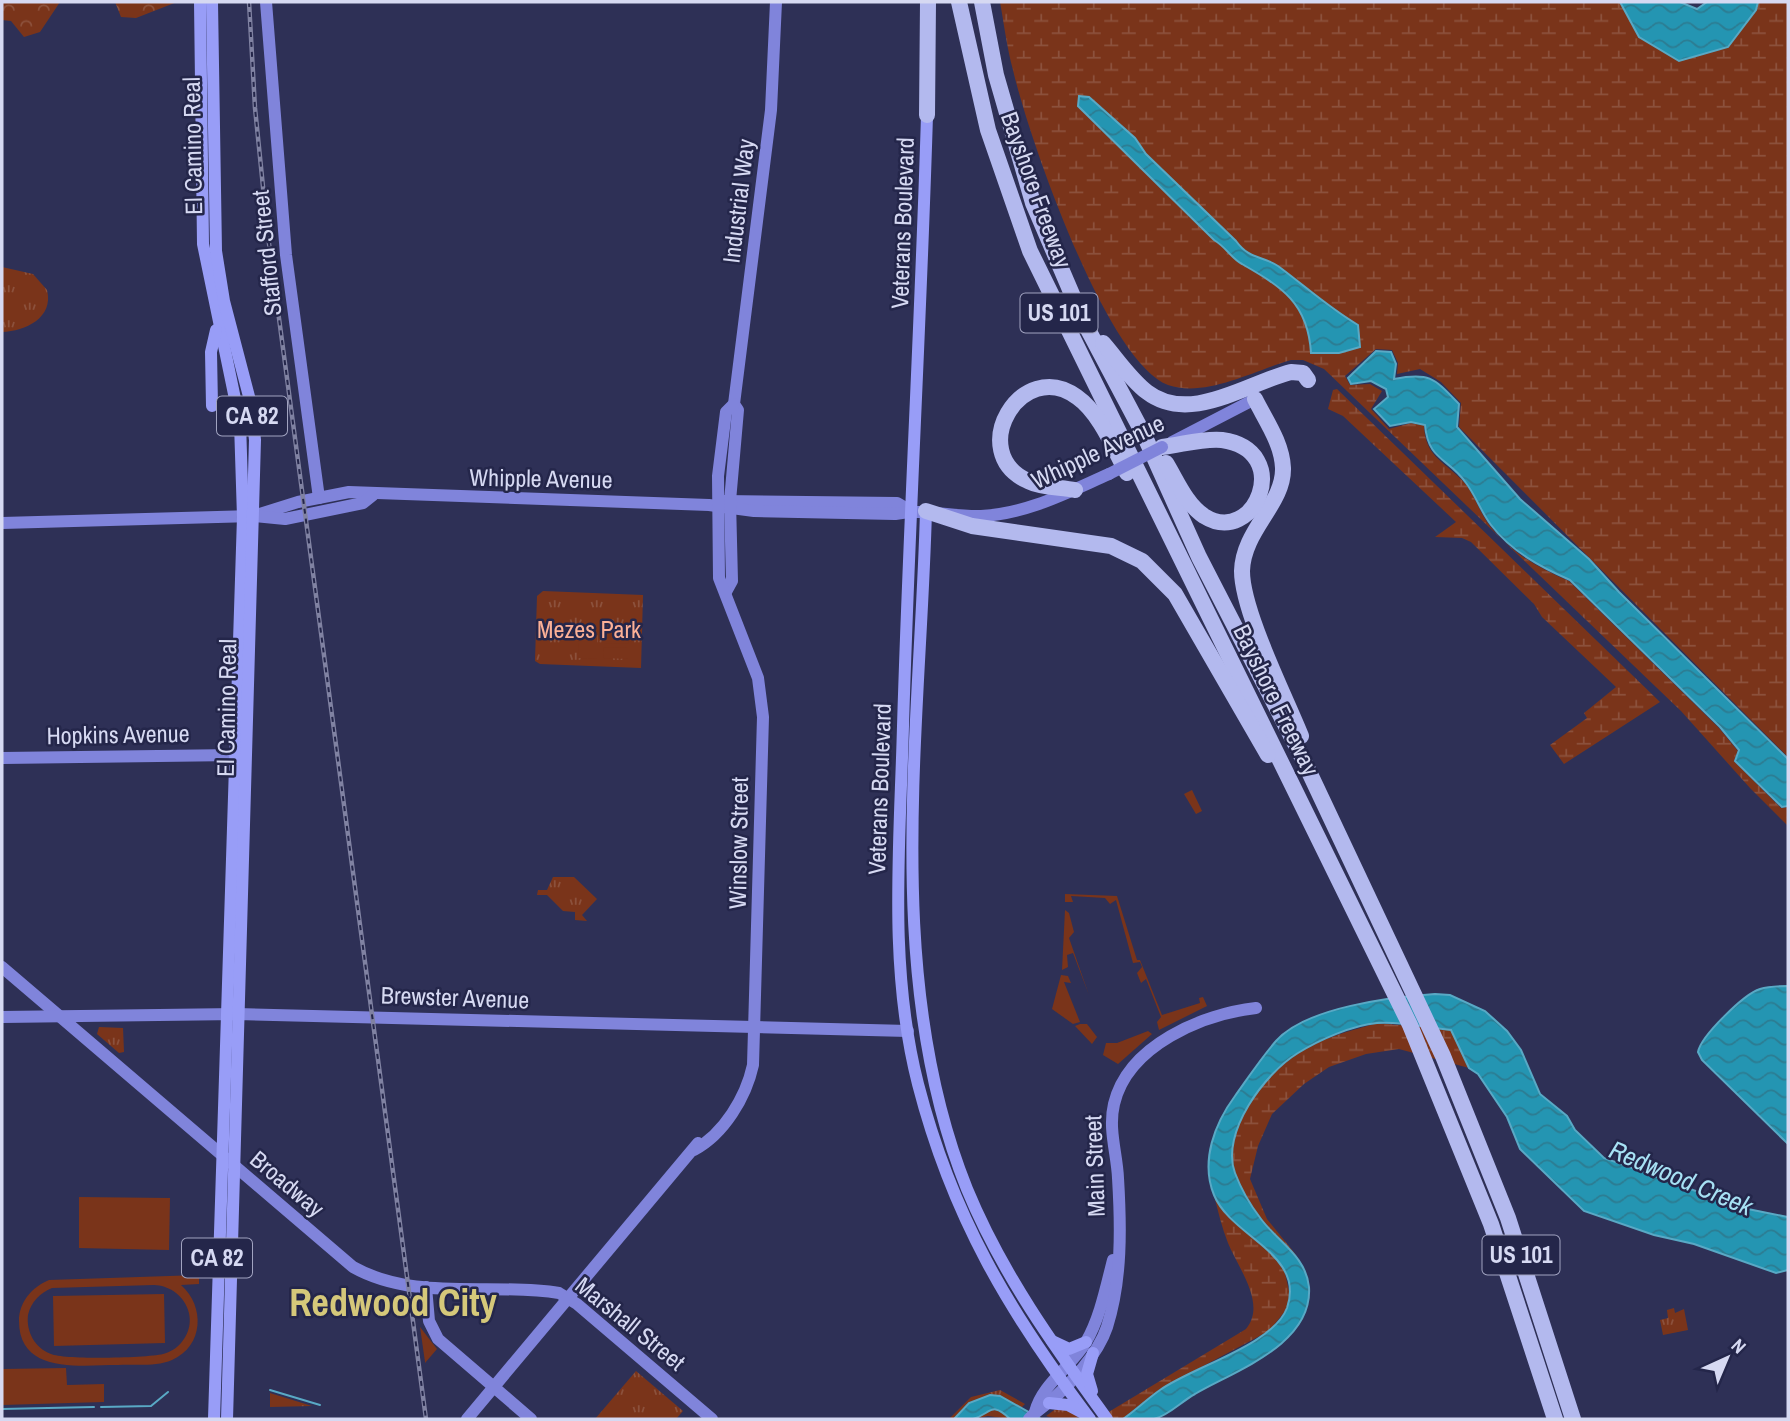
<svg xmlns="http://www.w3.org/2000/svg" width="1790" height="1421" font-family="'Archivo Narrow',sans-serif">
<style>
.grass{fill:url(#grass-tufts)}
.forest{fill:url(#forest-crowns)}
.wetland{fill:url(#wetland-marsh)}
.garden{fill:#7a341a;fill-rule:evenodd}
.water{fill:url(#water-waves);stroke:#59a9c5;stroke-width:2}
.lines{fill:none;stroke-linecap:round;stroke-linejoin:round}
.stream{stroke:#59a9c5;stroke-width:2}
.secondary{stroke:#8084db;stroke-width:12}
.primary{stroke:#989df7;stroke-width:12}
.highway{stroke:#b3b9ee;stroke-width:16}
.rail-casing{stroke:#8082a2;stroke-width:4.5}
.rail{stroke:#24264a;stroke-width:2;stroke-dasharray:5;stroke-linecap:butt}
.secondary-bridge{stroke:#8084db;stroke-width:12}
.labels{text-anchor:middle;stroke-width:5;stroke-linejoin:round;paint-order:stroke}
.shield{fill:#24264a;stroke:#a1a3c0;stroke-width:2}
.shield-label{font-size:23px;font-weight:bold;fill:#d6d9f2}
.street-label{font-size:24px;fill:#d6d9f2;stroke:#24264a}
.park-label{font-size:24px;fill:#fbb096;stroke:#24264a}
.water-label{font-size:26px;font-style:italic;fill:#a7e1f4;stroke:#24264a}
.town-label{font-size:38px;font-weight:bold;fill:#d5c87a;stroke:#24264a}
</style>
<defs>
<pattern id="grass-tufts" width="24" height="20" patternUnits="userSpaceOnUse" patternTransform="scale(1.75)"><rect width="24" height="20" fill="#7a341a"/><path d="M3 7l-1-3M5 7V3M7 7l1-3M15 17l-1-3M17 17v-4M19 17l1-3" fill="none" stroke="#8c513c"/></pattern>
<pattern id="forest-crowns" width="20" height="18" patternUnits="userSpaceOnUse" patternTransform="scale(1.75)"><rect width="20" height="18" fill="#7a341a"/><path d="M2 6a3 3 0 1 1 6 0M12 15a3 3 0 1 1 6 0" fill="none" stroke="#8c513c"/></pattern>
<pattern id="wetland-marsh" width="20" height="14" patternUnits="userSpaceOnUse" patternTransform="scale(1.75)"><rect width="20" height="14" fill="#7a341a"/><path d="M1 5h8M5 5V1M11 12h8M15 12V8" fill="none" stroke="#8c513c"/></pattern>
<pattern id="water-waves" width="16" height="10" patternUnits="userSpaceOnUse" patternTransform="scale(1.75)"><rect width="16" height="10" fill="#2495b2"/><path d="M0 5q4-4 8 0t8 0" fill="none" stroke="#2c7c92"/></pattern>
</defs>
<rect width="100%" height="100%" fill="#2e3056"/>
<g class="grass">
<path d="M2,267L33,274L47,290C54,318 25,331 2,332Z"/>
<polygon points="543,591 643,595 641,668 540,664 535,661 537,596"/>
<polygon points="1192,790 1202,811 1196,814 1184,794"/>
<polygon points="553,877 574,877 597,899 582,915 587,921 575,920 575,912 563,911 547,895 537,895 538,890 547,890"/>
<polygon points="99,1027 123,1028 124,1052 119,1053 97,1034"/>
<polygon points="1674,1308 1675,1313 1684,1309 1688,1330 1663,1335 1660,1320 1668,1318 1667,1310"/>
<polygon points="636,1371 683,1411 676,1419 595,1419"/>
<polygon points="1000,1390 1025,1404 1021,1408 1000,1396 969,1403 954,1419 949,1419 971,1397"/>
<polygon points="270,1393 312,1406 270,1407"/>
<polygon points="1057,1408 1074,1413 1079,1419 1056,1419 1046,1416"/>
<polygon points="993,1409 1002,1411 1010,1419 988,1416 974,1419 984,1411"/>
</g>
<g class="forest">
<polygon points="2,2 60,2 40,32 24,37 11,21 2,20"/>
<polygon points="115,2 177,2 136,18 121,17"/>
</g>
<g class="wetland">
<path d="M1000,2H1620L1639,37L1756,10L1758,2H1788V757L1459,427L1461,403L1441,382L1420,369L1397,374L1398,363L1392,350L1376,349L1345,376L1350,385L1370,384L1382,391L1371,409L1389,429L1411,423L1424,425C1425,456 1442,460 1462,480C1474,492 1479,512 1490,526C1510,552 1540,569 1569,581L1719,728L1738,751L1734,761L1781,808L1788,807V826L1750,788L1681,711L1324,369L1303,360H1291C1255,370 1206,398 1168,385C1106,362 1028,135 1013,70C1007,48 1004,24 1000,2Z"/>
<polygon points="1337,389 1660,702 1564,764 1550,745 1587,718 1584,713 1616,687 1542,617 1534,604 1471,542 1462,538 1435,537 1456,522 1343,416 1328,409 1333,390"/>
<path d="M1377,1023L1452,1030L1469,1068L1399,1049L1366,1054L1329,1067L1304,1084L1272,1114L1258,1146L1250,1179L1267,1219L1297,1256C1272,1232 1244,1205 1234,1170C1223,1129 1264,1075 1297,1054C1320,1038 1351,1031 1377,1023Z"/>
<path d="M1214,1195L1228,1216L1277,1259L1284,1269L1290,1295L1286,1310L1269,1331L1160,1389L1122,1419H1097L1246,1329C1267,1304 1238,1268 1228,1243C1222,1228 1218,1211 1214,1195Z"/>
</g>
<g class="garden">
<polygon points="604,632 629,633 628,644 604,643"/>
<polygon points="579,634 597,635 597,659 578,658"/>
<polygon points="604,647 628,648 628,659 603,658"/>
<polygon points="1065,894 1117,896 1137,960 1140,960 1162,1015 1200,1003 1199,998 1203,997 1207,1006 1159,1030 1157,1022 1161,1017 1146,979 1141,983 1137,973 1142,967 1140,962 1133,963 1116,900 1110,904 1105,898 1071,896 1073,902 1065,902"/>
<polygon points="1065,910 1069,913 1074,932 1069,938 1089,995 1073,953 1067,955 1068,967 1062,970"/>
<polygon points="1061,975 1068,976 1071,983 1064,982 1080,1022 1073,1024 1052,1009"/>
<polygon points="1080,1024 1087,1024 1097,1037 1092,1044 1075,1026"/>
<polygon points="1148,1031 1152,1034 1118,1064 1103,1055 1106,1043 1117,1043"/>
<polygon points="79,1197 170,1198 169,1250 79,1248"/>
<path d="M199,1275V1284L181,1285C205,1306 204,1346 172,1360C156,1367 135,1364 118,1365C82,1365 19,1375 19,1321C19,1302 32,1287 49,1280ZM154,1285C183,1286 202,1319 181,1343C177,1348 170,1352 163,1354C147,1358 65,1360 51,1354C35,1348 26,1332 28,1315C31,1302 40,1293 52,1288Z"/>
<polygon points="164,1294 165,1343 54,1346 53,1296"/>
<polygon points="420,1327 437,1349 425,1363 425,1362"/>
<polygon points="66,1368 67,1385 104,1384 104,1402 2,1405 2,1369"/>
</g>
<g class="water">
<polygon points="1620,2 1680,2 1697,9 1707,2 1758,2 1756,10 1728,47 1679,61 1639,37"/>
<path d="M1079,96L1089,97L1135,138L1146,154L1236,241C1250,260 1261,255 1278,266C1305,286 1329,308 1358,325L1360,347L1339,353H1311C1308,303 1282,287 1242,264C1232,259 1226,247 1214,240L1078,106Z"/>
<path d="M1376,351L1391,352L1396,364L1394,379C1430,372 1434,378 1459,404L1457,427L1520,499L1589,559L1619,592L1788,759V806L1782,807L1735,761L1739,750L1720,727L1570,580C1540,567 1511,551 1491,525C1481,512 1476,496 1466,483C1449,458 1428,461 1425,425L1411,422L1390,426L1374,409L1388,397L1386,389L1371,381L1351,384L1348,378Z"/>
<path d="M1788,986V1144L1702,1060L1698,1052C1701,1036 1744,994 1760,989C1769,986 1779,986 1788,986Z"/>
<path d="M1435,994L1450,995L1485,1011L1507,1031L1521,1050L1540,1094L1567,1116L1575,1130L1604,1158L1743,1208L1788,1217V1270L1776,1273L1694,1244L1654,1235L1584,1211L1520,1149L1507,1117L1478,1074L1469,1068L1451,1030C1428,1028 1401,1021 1377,1023C1353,1025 1319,1040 1298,1053C1265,1073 1220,1133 1235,1173C1241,1189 1251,1206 1261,1219C1278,1242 1306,1256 1309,1287C1313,1345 1234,1371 1195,1394C1182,1401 1168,1416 1154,1419C1145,1421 1132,1419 1123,1419C1136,1410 1147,1399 1160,1390C1192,1367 1273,1345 1287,1308C1306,1254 1231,1237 1214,1195C1200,1161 1215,1123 1235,1096C1248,1078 1261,1058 1276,1041C1306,1007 1392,997 1435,994Z"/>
<path d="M990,1395L1000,1396L1041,1419H1010C991,1400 991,1414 973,1419C968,1421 960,1419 954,1419L969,1403Z"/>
</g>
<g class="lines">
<g class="stream">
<polyline points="270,1390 320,1405"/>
<polyline points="101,1407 151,1406 168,1392"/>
<polyline points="2,1409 94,1407"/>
</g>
<g class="secondary">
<polyline points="266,2 286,255 319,498"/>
<polyline points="1172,442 1255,399"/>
<polyline points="722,501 897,503 909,510"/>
<path d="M253,516L298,502L349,492L709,505L754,511L895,514C924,508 952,517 981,516C1027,514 1068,492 1109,474"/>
<polyline points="2,523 253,516 285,519 363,503 373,495"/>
<polyline points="726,592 732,581 730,501 738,410 734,404 771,110 776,2"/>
<polyline points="2,758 236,755"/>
<path d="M2,967L353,1267C415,1302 491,1282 559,1293L577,1304L712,1419"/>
<polyline points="2,1017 237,1014 908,1031"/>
<path d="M694,1150C724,1134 746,1097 753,1065L763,717L758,678L719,578L718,476L726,412L734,404"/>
<polyline points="426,1287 429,1321 438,1339 531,1419"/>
<path d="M1035,1412C1042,1384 1071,1367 1086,1342C1100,1318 1106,1287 1113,1260"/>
<polyline points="467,1419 698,1143"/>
<path d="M1029,1419C1035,1412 1042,1408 1049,1402C1071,1384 1098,1354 1107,1327C1122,1280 1121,1227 1118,1178C1117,1154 1108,1129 1114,1104C1128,1045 1203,1014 1256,1008"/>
</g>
<g class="primary">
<polyline points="200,2 203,244 240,423 243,517 214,1419"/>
<polyline points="212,2 216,251 224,301 251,404 255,440 227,1419"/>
<path d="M927,115C921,319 909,522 903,726C900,845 888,967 918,1084C952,1216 1009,1312 1090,1419"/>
<polyline points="212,406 211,352 216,330"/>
<path d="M926,511C920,733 882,978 967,1189C1002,1274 1054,1346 1107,1419"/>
<polyline points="1052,1341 1069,1349 1086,1342"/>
<polyline points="1092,1391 1087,1374 1093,1353"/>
<polyline points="1049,1403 1068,1405 1083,1413"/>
</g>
<g class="highway">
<polyline points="959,2 988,130 1030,251 1410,1025 1491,1224 1555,1419"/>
<polyline points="982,2 996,75 1033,203 1083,320 1145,437 1199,557 1303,759 1443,1056 1508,1218 1573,1419"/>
<polyline points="927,115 928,2"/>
<path d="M1103,343C1117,359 1130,379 1147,392C1190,425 1247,383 1291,372L1303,373L1308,380"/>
<path d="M1255,399C1266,421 1282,443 1283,468C1284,504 1243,530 1242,571C1242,611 1285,696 1301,736"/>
<path d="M1162,447C1181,445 1203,438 1222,440C1295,450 1255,548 1204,516C1186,504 1177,481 1166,463"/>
<path d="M1075,490C1060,487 1042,488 1028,481C965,453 1021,356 1077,397C1100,413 1114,449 1127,473"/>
<polyline points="926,511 972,526 1111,546 1142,561 1175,594 1268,755"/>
</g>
<g class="rail-casing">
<polyline id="rail" points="249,2 255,108 268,236 426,1419"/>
</g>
<use href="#rail" class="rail"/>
<polyline class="secondary-bridge" points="1109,474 1162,447"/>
</g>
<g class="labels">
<g class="shield">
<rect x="1020.5" y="293.5" width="77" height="39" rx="5"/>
<rect x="217" y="396.5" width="70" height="39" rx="5"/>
<rect x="1482.5" y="1235.5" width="77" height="39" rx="5"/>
<rect x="182" y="1238.5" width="70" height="39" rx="5"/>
</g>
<g class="shield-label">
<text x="1059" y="321">US 101</text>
<text x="252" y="424">CA 82</text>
<text x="1521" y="1263">US 101</text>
<text x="217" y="1266">CA 82</text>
</g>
<g class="street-label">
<text transform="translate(193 146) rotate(-91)" y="8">El Camino Real</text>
<text transform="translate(1036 190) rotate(70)" y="8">Bayshore Freeway</text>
<text transform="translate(739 201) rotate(-83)" y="8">Industrial Way</text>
<text transform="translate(903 223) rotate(-88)" y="8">Veterans Boulevard</text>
<text transform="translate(267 253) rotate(-96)" y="8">Stafford Street</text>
<text transform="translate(1098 452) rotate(-25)" y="8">Whipple Avenue</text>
<text transform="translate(541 479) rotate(1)" y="8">Whipple Avenue</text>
<text transform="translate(1276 700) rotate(64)" y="8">Bayshore Freeway</text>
<text transform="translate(227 708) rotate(-89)" y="8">El Camino Real</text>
<text transform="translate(118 735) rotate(-1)" y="8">Hopkins Avenue</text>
<text transform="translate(880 789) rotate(-88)" y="8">Veterans Boulevard</text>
<text transform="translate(739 843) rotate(-89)" y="8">Winslow Street</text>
<text transform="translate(455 998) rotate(2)" y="8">Brewster Avenue</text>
<text transform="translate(1095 1166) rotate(-92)" y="8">Main Street</text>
<text transform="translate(287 1184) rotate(40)" y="8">Broadway</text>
<text transform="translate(630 1324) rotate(39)" y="8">Marshall Street</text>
</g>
<g class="park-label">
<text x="589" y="638">Mezes Park</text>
</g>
<g class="water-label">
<text transform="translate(1681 1178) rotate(23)" y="9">Redwood Creek</text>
</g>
<g class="town-label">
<text x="393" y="1316">Redwood City</text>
</g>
</g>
<rect width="1790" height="1421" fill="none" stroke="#d6d9f2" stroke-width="7"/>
<g transform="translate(1727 1358) rotate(44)" stroke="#24264a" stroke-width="5" paint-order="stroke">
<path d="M0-5L12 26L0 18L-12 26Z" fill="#d6d9f2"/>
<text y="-10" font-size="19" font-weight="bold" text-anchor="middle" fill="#d6d9f2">N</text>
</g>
</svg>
